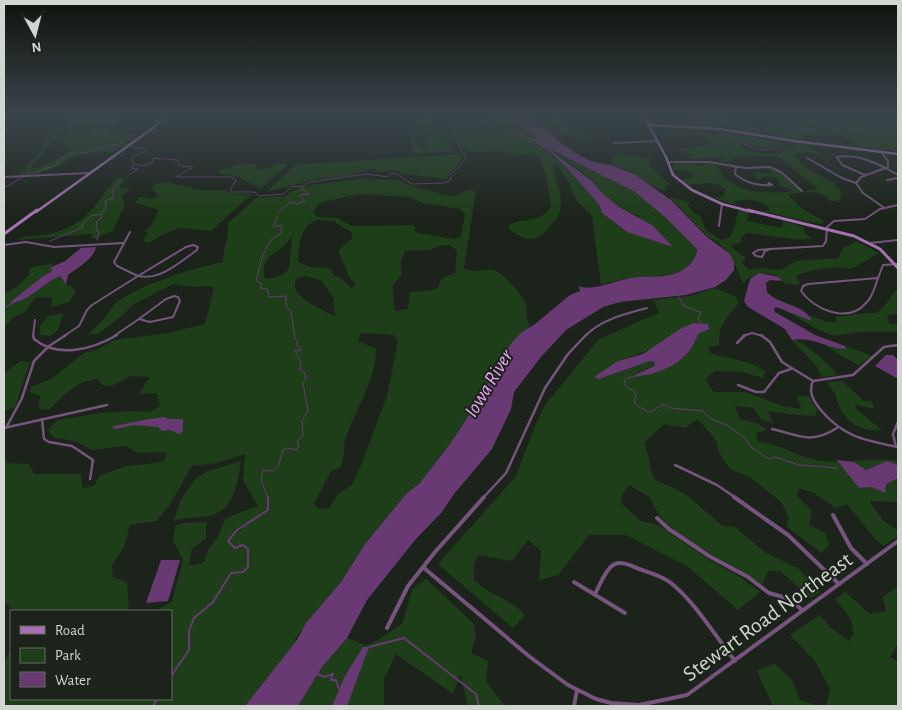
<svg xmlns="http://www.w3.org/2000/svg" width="902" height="710" font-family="'Alegreya Sans',sans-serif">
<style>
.green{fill:#1e3e19;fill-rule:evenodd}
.water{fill:#693973}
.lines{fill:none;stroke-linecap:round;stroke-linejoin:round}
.stream-far1{stroke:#693973;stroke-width:1}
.stream{stroke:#693973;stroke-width:2}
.street-far2{stroke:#76547d;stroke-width:2}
.street-far1{stroke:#76547d;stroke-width:2.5}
.street{stroke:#76547d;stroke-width:4}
.secondary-far1{stroke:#a670b1;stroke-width:2.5}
.secondary{stroke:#a670b1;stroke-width:3}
.labels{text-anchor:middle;stroke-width:4;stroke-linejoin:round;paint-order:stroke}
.water-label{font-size:20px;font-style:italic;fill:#eea8fc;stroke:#1c231b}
.near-street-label{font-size:22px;fill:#d1d6d1;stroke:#1c231b}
</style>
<rect width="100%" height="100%" fill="#1c231b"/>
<g class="green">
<path d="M66,116H117L120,121L111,129L118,133L137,135L111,153L107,151L74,156L59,166L38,174L19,175L45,146L43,145C49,137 56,128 66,126L30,169C40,168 67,157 71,147H68L61,139L70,127V123H66L64,119Z"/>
<path d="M527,116H532L548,124L552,123L548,116H558C570,138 587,136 608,135L607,137L589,138L585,140L566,135L554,136L551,131Z"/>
<polygon points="687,116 721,116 735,124 765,129 769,123 787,125 824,119 890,125 898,128 898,151 861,147 843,135 821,136 806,135 800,139 722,125 697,124"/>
<polygon points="431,117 435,128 456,151 413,154 409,132 421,131 423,135 416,136 419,148 426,148 424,139 429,132 415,127 413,122"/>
<path d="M506,117L533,133L538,139C525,138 519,129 503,132L504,133C536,128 581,185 601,206L602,213L627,232L672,246L637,216L619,207L601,192L592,180L543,144C570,162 601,172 629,188C654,203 674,227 695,247L696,253C687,281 655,274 632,278C622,279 611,282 601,285L592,216L576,200L568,181L558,166L553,164C554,177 562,192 561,205C560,214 557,219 551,225C537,243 527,243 509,229V225C524,217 539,224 551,207C548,190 547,164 534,152L516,156L504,151L471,152L446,132L457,126L495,123Z"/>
<path d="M700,130H706L711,135L734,133L777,142V146L766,149L743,142L732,143L743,145L739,146C749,153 770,156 781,152C788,150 796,143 803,144C815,147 822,157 831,164C838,169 845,172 852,175L831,166L818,155L808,152L793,154C803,169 821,176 836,183L834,185L840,189L842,197L837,201H831C821,188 801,193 787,194L804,210L823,220L824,223L820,224L761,211H769V208C762,200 744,197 734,202L736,205L713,198L723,197L726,190C716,180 702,184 689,185L682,180L694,177L687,170H674L673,164L687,163L702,166L704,163L717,164C725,193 768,195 793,191L777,184L781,183L776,177L762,176V179H756L752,171L768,174L773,173L764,167L780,172L802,192L818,189L777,156H739L726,162L719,161L722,159C711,155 699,161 688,158L690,156L686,151H678L675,149L710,145L703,136L660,137L661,134L702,133Z"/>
<path d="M461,154L462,159L448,175L447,179C435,179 423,175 411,175C398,175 396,165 381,173L373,169L347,176L318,179L266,192L295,165Z"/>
<path d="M619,154L651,159L649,161V165L670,185L665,186L666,191C650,188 638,174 623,168C617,166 613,165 610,160Z"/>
<path d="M284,163L287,165L260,189L240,177L220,174L217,171L236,165L259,164L254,169C264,170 273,165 284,163Z"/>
<path d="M117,178L126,179L120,186V188H130L122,196L125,205L114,228L113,231L116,232H108L97,239L90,238L93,234L16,240C25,234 39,237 50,234C89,224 93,205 117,178Z"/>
<path d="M361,179L398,180L414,187L455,197L467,190L476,191L464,268C478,275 482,268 494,270C501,271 524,296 526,304C528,312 525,318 530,326L513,341L498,362L496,370L482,395L450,444L419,484L407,493L365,544L341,582L294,640H297L245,706H4V661L11,650V699H171V611H156L172,601L183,560L173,541L175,526L183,523L206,522V538L192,549L189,565H195L204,562L208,550L217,538L226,518L258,506L243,480L245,454L217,463L192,466L169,506L156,521L130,525L124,547L112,565L113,577L127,582L129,610L134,611H13L6,603L4,604V456L7,463L29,464L34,474H81L82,488L94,486L100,475L127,466L163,462L167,455L165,452L138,453L125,446L92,450L75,441L54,438L48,430L58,420L100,413L132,411L150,412L160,406L157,393L139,394L150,377L130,376L112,386L102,385L98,379C77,380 63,396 49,410L38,409L40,396L30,392L31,387L51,379L84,353L96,350L115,340L168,333L205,324L214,288L209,286L195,287L173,284L134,304L124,314L98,334L87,335L102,321L117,301L143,287L187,271L222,262L228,233V223L256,198L286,196C298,183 341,182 361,179ZM360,194L410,197L423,203L460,209L465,214L461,237L454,239L418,233L415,232V228L413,225L351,226L338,218L318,217L313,213L317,206L322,202ZM317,220L334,221C339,227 346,227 352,233V238L338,251L350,278L355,284L354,287L351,288L339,277L333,275L331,269L311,267L298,262C299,245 299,228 317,220ZM292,237L289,268C285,275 275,278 267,279L264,277C262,259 271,255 284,246C288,243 288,239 292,237ZM442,245H450L457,251L455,273L442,278L438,288L428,291L410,292L408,309L396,311L394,309L393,285L402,274L401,262L405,251L430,250ZM306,276L322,281L334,299V311L336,317C325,311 283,295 298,277ZM365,333L394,335L398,341L387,396L362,463L352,485L338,494L329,508L318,509L314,504L331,471L341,467C345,456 343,446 346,437C356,409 376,379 376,349L358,341L360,334Z"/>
<polygon points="167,182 200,190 226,190 232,193 252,194 211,231 180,228 160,236 149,243 143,241 148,232 143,231 150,228 159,210 136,203 139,197 152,199 158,196 152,188 154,184"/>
<path d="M669,197L690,202L688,206L692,211L701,217L706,230L721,240L730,238C735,229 735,220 739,210L749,212L747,221L782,228L783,221L804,227L805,234L812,238L799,240L747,233L741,237L742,242L730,246L746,258L742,263L749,270L762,268L775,270L783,269L795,261L838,258L842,249L856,241L879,253L851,269C837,266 809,269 796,276L800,283L799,285L786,284C782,281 781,278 777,276C766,271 751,274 744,283L742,281C734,262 729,246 708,237Z"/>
<path d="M54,263L50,268L52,269L51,272L43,276L10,302C33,298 40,283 60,276L66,285L71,286L76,291L69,302L51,307L53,298L36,297L24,313L14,317L4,327V294C14,290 21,283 29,275V270L34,267Z"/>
<path d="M715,288L736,297L738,304C726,318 718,326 719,346H708L710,353C729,360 748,359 765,371L763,378L742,372L715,371L705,379L714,392H746L782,406L801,409L797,396H809L817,410L815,416L796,415L768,411L773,423L762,420L753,408L735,406L740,419L759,424L767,430L756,433L758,442C779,444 797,456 817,460C844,465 872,456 898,461V465L887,461L866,470L854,462L859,488L886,484L895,478H898V502L869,501L882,519L898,531V536L883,546C869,534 860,519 847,504L836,508L814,493L799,488L797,496L812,510L809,525L825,533L829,546L821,553L786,526L789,519L782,503L750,477L730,469L719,453L717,442L698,419L685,428L664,424L644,443C650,456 648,465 654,479L684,493L723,526L735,527L766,553L799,569L820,592L811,598L780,571H768L762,585C735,563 658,534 651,498L629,485L623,493L621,503L641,521L659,525L709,560L739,576L760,592L738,610L687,566L626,535H589L558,575L539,580L541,551L528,540L512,561L478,555L474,565V580C489,595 511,599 525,615L513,628L438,564L516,476L535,426L545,405L599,339L659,313L654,300L690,296ZM709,329L698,334C689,365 660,367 632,376L654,365L655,362L650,361L599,379L618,361Z"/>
<path d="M898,288V313L889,315L887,319L890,324H898V332H859L834,336L819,330L789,313L790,311L806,318H811L808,315L828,322H836V316C850,317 862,312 876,313C889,305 889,296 898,288Z"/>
<polygon points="63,313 58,330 50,336 40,335 40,326 48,316"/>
<path d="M792,340C803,339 830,366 838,375L822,377L817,367Z"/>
<polygon points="819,342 846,349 845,346 872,356 859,366"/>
<polygon points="21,361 30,362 15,407 4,411 4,373"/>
<path d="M842,381L864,401H872L874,409L855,404L856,409L882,430C860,433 844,421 836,399L837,396L826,382Z"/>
<path d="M241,461C238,483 234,512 208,516C196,518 185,517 174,521L180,501L197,477L208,471Z"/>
<path d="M426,579L474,624L476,637L471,653L488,661L486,682C493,689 500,702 506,706H468L460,674L453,694L396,654L384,679V706H298L322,667L347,638L365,645H370L402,624L413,588Z"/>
<polygon points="898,586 898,644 890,657 898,662 898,706 826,706 830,689 815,661 790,635 820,615 831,628 849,641 854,634 851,619 835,599 845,592 870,614 886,611 883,597"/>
<polygon points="774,663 792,680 800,700 819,706 773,706 757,671"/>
</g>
<g class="water">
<path d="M504,116H524L550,132L559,142L581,156L590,161L615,166L636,175L671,200L707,237L729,253L734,262V270L726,280L715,287L686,295L620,302L603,307L566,330L541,357L514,392L511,409L492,449L454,494L441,513L416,539L367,600L347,638L322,667L298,706H245L297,640L306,623L341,582L365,544L407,493L419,484L450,444L482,395L496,370L498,362L513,341L522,332L535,324L570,295L580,291L579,286C591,292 617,280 631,278C648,275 666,279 681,271C690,266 695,260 697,250L695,247L665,217L635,192L546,147L592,181L601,192L619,207L652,225L673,247L627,232L602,213L600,206C576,179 551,143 513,133C510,131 506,133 502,132L513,130L533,139H538L533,133Z"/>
<path d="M96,247C94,259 77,268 68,275L66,285L60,276C42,283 30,302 9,303L43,276L51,272L52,269L49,268L65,261L81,248Z"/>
<path d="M759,273L779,277L782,281L770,280L766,283L767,292C778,305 805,304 812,321L776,307L774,309L775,312L815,335L845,346L846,349C825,348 814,336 792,340L785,329L748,307L744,301L750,279Z"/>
<path d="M693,323L708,324L709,329L698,334C689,363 659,375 631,377L654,366L655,362L650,361L599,379L594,377L618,361L643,354L680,329Z"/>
<polygon points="886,355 893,355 898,360 898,379 875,366"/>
<path d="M165,417L168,419H183V431L179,434L170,430L162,431L158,427L134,425L116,429L111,427C129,423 146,419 165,417Z"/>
<polygon points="837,460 854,462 866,470 887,461 898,465 898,478 886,484 885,493 872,487 859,488"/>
<polygon points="161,560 180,560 168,601 146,603"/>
<polygon points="363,647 369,647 347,706 332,706 345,676"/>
</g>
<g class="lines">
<g class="stream-far1">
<polyline points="104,116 102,120 109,122 106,126 94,132 119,139 126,146"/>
<polyline points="707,116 715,121 712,123 718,127"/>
<polyline points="719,131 720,135 730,135 733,139 756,149 767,150 782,147 778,141"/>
<polyline points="780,137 785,130 801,133 803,130 817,129 823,125 867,130 869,126 898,137"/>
<path d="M130,146L146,149L147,151L133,156L132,163L142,166L152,163L153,158L177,160L180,166L193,167L176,177H232L236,180L230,190L232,192H255L259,196L284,194L291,187L304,186L310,182L367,174L388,177L390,174L395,173L412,184L444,183L451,180L450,175L462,164L466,157L457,143L442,132C458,119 483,126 501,116"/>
<polyline points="26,175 51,167 57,164 61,158 79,151 80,153 103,149 99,147 122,144"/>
<polyline points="128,175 138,169 130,168 135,165"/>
<polyline points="4,188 23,177"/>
<polyline points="278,212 291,202 297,204 305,201 300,195 309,194 301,188 302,186"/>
<polyline points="97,240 99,231 96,231 97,221 102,218 101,214 106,208 105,201 113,198 113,190 121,179"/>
<polyline points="50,241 83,227 82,225 91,216 101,214"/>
<polyline points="678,296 684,306 700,312 701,314 698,317 700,323"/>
<polyline points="4,308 15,302"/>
<path d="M631,377L625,380L624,384L629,389L634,390L636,395L634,402C637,406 646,411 651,412L663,404L671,408L703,411L711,419L727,425L745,438L751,447L769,459L775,457L799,465L838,468"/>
<path d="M268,498L261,480L263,470L274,471L278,467L283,450L287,448L297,450L299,445L297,441L303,436L302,420L308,411L303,383L306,380L304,372L300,370L301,363L295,351L301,350L296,344L298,341L295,338L291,311L286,307V296L269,297L267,289L261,288V283L256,281C261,264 264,239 282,233L281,226H273L277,219L276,217"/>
</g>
<g class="stream">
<polyline points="369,647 404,638 476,694 479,706"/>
<polyline points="318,674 324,677 333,674 331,680 336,680 339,689"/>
<polyline points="171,676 189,650 189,631 194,618 213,602 231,573 243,572 248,567 248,549 243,545 235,548 228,541 237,530 268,510 268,497"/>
<polyline points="153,706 157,699"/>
</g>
<g class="street-far2">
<polyline points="614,143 658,141"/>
<polyline points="881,151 888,161 888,167 861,177 856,183 863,193 883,207"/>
<polyline points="807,158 842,178 856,183"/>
<polyline points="668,162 709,162 745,168 770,167 781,172 802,191"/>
<path d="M736,167L735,174C745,183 759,186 772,185L769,183L768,185"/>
<path d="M865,175L842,165L837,157C858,153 881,165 898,175"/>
<polyline points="4,177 89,173"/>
<polyline points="887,180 898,178"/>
<polyline points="719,226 722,204"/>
<polyline points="130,232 114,262 117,266 138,276"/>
<polyline points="870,243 898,240"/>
<polyline points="4,245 26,242 54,247 123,243"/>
<path d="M193,245L198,247L197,250C180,262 160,281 138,276L186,247Z"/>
<polygon points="770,249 765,251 762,257 756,256 753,253 758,250"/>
<polyline points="770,249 823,246 826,241 827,227 834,221 865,219 880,209 898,205"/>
<path d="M878,278C875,286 873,297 866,303C848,324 815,310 801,291L803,286L808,284Z"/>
<polyline points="878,278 883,265 898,264"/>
<polygon points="174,296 178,297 180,301 173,317 150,322 139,319 166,299"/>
<polyline points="33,336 35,320"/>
<polyline points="64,336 79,326 87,310 92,305 138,276"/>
<polyline points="114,336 139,319"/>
<path d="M585,336C602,319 625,314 647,308"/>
<polyline points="743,336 752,333 763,336"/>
</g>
<g class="street-far1">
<path d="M33,335L34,339C58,359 93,349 117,335"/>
<polyline points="761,335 770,342 782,362 813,381"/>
<polyline points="737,343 745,335"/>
<path d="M813,381C808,392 813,400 820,409C843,437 864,440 898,447"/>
<polyline points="813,381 853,375 884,347 898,345"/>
<polyline points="738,385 756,392 764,392 779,373 791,369"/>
<polyline points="42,419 44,439 49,442 72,446 93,460 90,479"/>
<polyline points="4,428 107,405"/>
<polyline points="6,428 22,398 34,361 49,346 66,335"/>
<path d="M772,429C799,435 810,445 837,428"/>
<polyline points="896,447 893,434 898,422"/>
<polyline points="675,465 717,485 736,498"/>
<polyline points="483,498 506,473 545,388 568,354 586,335"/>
</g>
<g class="street">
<polyline points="734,497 788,535 839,584"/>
<polyline points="833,515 851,548 867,564"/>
<polyline points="657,518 669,529 709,556 748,577 769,593 790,599 802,610"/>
<polyline points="424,568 530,657 568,685 596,699 611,703 639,705 687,695 898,541"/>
<polyline points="574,582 625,613"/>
<path d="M595,594C600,585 605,570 613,565C621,560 632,566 639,569C650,573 662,576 671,583C696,603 715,636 735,661"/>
<polyline points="387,628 408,586 435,552 484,497"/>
<polyline points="574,706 577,690"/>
</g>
<g class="secondary-far1">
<polyline points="644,116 666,157 673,175 692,190 722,204 753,212"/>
<polyline points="649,125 720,129 794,141 898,154"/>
<polyline points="36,212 153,128 166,116"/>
</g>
<g class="secondary">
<polyline points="748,210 854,236 880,249 898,268"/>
<polyline points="4,234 37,210"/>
</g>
</g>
<linearGradient id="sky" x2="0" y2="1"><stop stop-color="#0f130f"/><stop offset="0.54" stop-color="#3a454a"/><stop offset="1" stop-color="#3a454a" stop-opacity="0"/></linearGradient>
<rect width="902" height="215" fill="url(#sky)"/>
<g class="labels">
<g class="water-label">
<text transform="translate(488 383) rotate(-59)" y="7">Iowa River</text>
</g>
<g class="near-street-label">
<text transform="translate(767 616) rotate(-36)" y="8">Stewart Road Northeast</text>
</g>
</g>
<rect width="902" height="710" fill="none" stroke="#d1d6d1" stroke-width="10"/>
<rect x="10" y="610" width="162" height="90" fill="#1c231b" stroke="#646b64"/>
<rect x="20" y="626" width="25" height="8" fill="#a670b1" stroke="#646b64"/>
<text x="55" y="635" font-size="15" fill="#d1d6d1">Road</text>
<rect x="20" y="648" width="25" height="15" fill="#1e3e19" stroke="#646b64"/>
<text x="55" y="660" font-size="15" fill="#d1d6d1">Park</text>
<rect x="20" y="672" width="25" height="15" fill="#693973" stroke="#646b64"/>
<text x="55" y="685" font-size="15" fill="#d1d6d1">Water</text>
<g transform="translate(35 35) rotate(173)" stroke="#1c231b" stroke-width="4" paint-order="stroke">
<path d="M0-4L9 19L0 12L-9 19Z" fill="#d1d6d1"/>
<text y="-8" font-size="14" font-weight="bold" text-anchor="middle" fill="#d1d6d1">N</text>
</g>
</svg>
